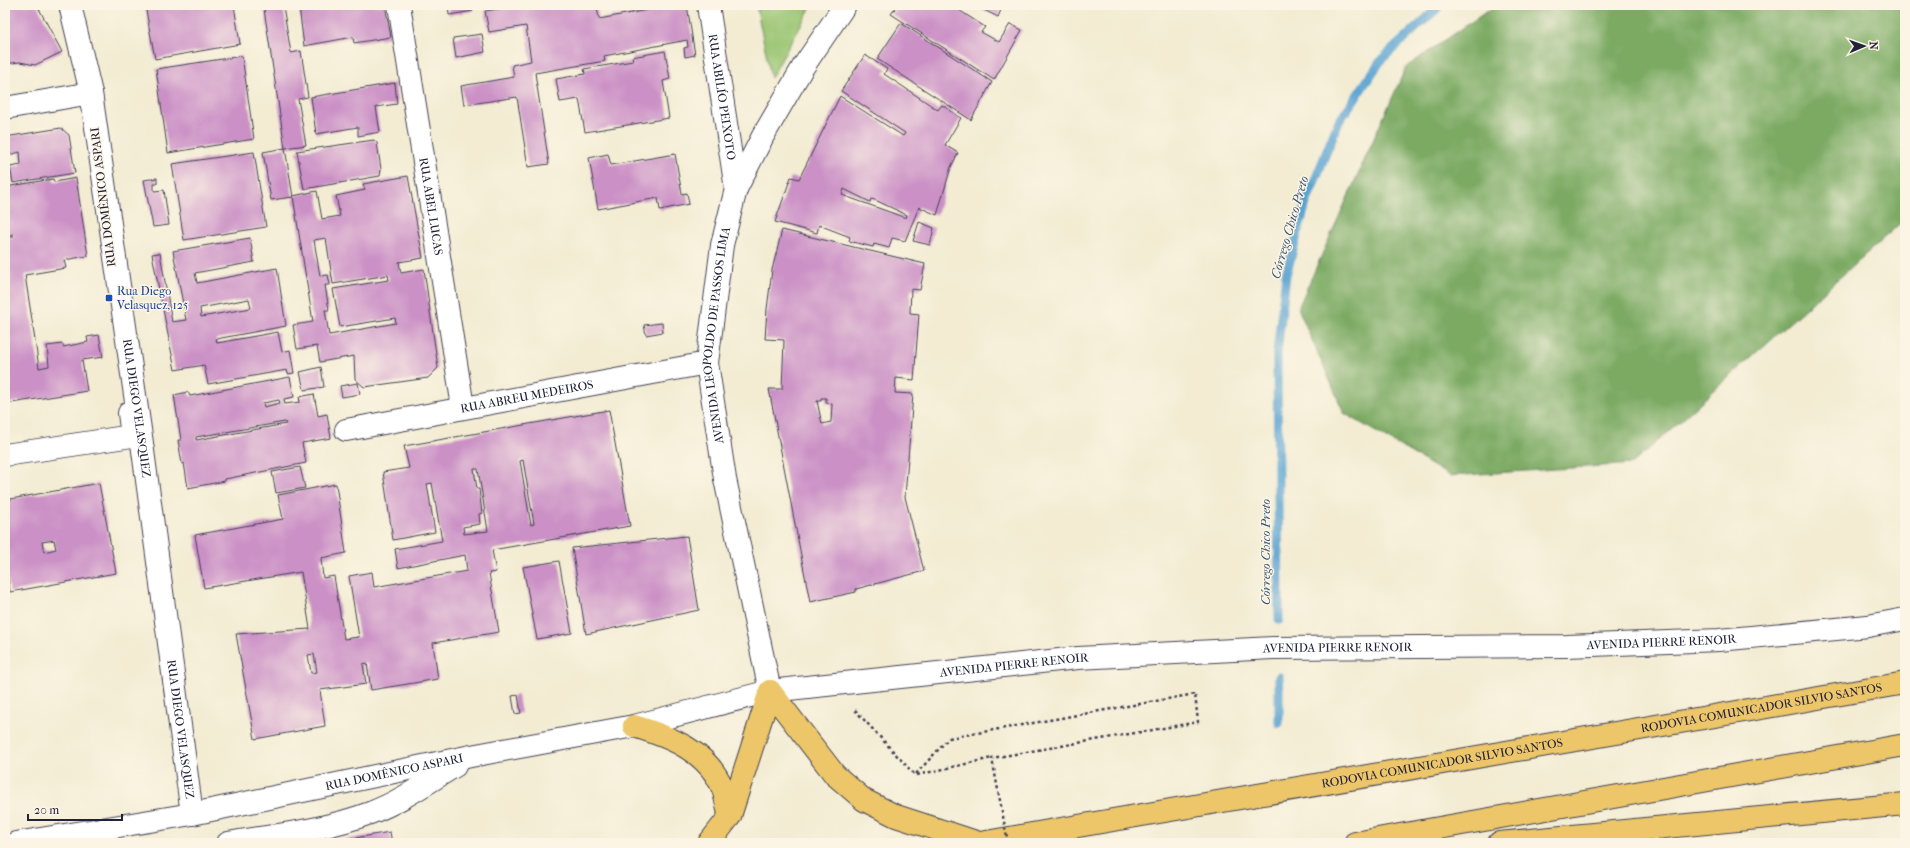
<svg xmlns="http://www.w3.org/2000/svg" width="1910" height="848" font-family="'IM FELL French Canon',serif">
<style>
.green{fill:#9ac572;stroke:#5e7456}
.forest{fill:#7baa64;stroke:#4e6650}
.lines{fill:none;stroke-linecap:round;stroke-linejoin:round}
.stream{stroke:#5ba4d2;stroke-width:9}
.building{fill:#cb90c6;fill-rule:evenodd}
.minor-casing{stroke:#414052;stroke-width:24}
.highway-casing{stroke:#414052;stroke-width:24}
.path{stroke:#414052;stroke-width:2.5;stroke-dasharray:3 3;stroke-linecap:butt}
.minor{stroke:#fff;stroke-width:22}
.highway{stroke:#ecc669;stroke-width:22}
.path-bridge{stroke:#414052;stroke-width:2.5;stroke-dasharray:3 3;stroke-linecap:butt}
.transit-dot{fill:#1a4fb4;stroke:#fcf5e5;stroke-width:1.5}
.labels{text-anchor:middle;stroke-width:3;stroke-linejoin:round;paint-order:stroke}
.street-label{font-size:12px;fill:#22223b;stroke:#fcf5e5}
.transit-label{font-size:12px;fill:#164399;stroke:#fcf5e5;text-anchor:start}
.water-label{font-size:13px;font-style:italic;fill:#395677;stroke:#fcf5e5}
</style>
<rect width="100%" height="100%" fill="#fcf5e5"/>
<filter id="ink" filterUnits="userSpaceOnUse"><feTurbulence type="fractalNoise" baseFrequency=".025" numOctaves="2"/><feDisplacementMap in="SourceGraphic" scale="8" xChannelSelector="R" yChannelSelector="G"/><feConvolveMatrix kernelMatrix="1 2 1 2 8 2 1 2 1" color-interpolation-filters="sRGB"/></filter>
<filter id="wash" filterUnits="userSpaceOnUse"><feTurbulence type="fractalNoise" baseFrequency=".012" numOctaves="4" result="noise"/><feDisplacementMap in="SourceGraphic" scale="16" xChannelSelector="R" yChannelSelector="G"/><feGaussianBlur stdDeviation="0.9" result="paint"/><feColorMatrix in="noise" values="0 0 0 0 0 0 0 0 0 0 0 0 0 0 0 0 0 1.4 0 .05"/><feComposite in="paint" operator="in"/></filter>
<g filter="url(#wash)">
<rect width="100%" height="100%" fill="#f3ecd3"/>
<polygon class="green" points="756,5 812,5 771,78"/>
<polygon class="forest" points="1496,5 1905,5 1905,219 1632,464 1450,476 1344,413 1298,308 1406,67"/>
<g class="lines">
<g class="stream">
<polyline points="1279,620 1277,353 1286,275 1306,203 1338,123 1382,59 1441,5"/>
<polyline points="1279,677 1279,723"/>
</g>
</g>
<g id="blocks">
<g class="building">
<polygon points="5,5 37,5 62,52 35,65 20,62 5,64"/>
<polygon points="145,5 234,5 240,44 155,59"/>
<polygon points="313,5 385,5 391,37 354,43 353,37 304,46 299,7"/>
<polygon points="448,5 472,5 473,11 449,15"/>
<polygon points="514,5 591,5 592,8 597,7 599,19 674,5 687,5 695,55 685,57 684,48 688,47 687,40 604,56 605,61 535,73 549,164 528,167 517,97 464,105 461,86 514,77 512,65 531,61 526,26 489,32 485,11 515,7"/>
<polygon points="898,5 951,5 985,27 981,32 999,42 1010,24 1022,30 994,80 891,14"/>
<polygon points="979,5 1003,5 998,17 978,7"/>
<polygon points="283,6 291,53 301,51 308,97 298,99 306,145 285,148 264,9"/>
<polygon points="901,23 992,82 971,120 877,59"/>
<polygon points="482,34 485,52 456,58 453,38"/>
<polygon points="665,51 670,79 663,81 669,118 585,132 579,99 560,102 556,79 585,74 584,69 633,61 632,57"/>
<path d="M865,55L887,69L884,74L938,110L942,105L961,118L945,145L958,153L951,167L937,215L919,207L905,241L892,238L889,248L874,244L873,247L849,241L850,237L819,225L817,233L775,222L791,177L799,179L840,96L903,136L905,133L841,91ZM844,189L870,202L871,199L875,200L907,215L906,218L842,195Z"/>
<polygon points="242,56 254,139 168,153 156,69"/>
<polygon points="395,83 397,104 376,107 380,132 358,136 358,127 316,134 311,97"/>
<polygon points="61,128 69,135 75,173 13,183 10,167 21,165 20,152 9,155 7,147 5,148 5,137"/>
<polygon points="374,140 377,143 381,169 380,176 304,189 297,151"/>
<polygon points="285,148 293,197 271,200 263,152"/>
<polygon points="254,152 266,227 184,240 172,164"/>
<polygon points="608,154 611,165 675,154 682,194 687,193 689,204 660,210 658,198 598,209 589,158"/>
<path d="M408,176L423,258L399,262L401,273L424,269L438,368L428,378L364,387L355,379L354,356L320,362L317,346L297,349L293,325L313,322L293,196L317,191L322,219L340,216L336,196L365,190L363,184ZM326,238L333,284L388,275L389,280L333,289L340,327L395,318L396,323L329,335L325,310H329L325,285H330L328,275L320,276L314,240Z"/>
<polygon points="76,178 88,256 64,260 66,268 25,275 32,320 39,368 49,366 47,346 63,344 63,347 88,342 87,337 99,335 103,357 82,360 87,391 5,404 5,238 13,237 13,234 5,236 5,187 53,179 54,182"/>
<polygon points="157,178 157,184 154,184 154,191 164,190 169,225 153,227 144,180"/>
<polygon points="919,222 934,228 930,245 913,241"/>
<path d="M782,230L925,264L920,290L911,289L910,313L919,314L914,380L896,378L895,393L913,394L905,497L924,571L856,589V592L810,602L769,389H782L784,340L765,339L767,309L772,270ZM821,398H826V403L832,404L831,422L822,424L817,401H821Z"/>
<path d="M250,238L254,262L195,273L197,283L277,268L286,326L216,339L217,343L278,332L282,352L290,350L294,373L288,374L287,370L208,384L204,365L175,370L152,254L160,253L172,322L186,320L173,251ZM249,299L251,308L201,317L200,308Z"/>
<polygon points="662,323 663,332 646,335 644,325"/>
<polygon points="321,367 324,387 304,390 300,372"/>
<path d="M290,377L294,397L284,399L285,404L300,402L299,397L314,394L318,416L327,414L331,438L302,443L306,463L225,479V481L188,488L184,463L182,464L178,440H181L174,395L188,392L190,396ZM279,400L280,403L264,407L263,403ZM285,422L286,424L196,440V437Z"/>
<polygon points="358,383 360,394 342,397 340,386"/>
<path d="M609,410L630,526L492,550L496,572L489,573L499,632L433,643L438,679L371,690L367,663L363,664L366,684L320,690L325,726L255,739L236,634L310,629L301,572L204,588L195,535L283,519L278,495L336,484L346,553L321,558L323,578L334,576L344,639L359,637L349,576L372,572L374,587L467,571L465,555L398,568L395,549L442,541L432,483L427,484L435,532L393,540L383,472L409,468L404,446ZM523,460L534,524L531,525L520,461ZM474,469H478L488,531L464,534L463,527L480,524L479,514L482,513L479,489H477ZM314,654L317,672L311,673L308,655Z"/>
<polygon points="300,467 305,488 276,493 272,472"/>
<path d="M99,483L116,573L10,592L5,562V500ZM54,540L56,549L44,552L42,542Z"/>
<polygon points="687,536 699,610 586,634 572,548"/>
<polygon points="559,561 572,633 537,639 523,567"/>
<polygon points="518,695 521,713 515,714 512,696"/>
<polygon points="390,832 392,843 332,843 332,842"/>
</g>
</g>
</g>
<g filter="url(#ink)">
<use href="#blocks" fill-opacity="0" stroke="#414052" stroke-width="1"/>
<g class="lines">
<g class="minor-casing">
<g id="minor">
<path id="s1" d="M70,5L91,93L141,436L192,814"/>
<path id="s2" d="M399,5L463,407"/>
<path id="s3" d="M708,5L736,189"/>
<polyline points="5,108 91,93 92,107"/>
<path id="s4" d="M346,430L707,363"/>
<polyline points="5,455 132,436 129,413"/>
<path id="s5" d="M770,691L725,479L707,363L722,245L736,189L763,136L803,67L845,5"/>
<path id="s6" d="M16,843L192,814L471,756L634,726L770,691L1078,658L1273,648L1567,646L1719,640L1868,626L1905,619"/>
<path d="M228,843C275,835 325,830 370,813C400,802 428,782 455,766"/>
</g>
</g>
<g class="highway-casing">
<g id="highway">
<polyline points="770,691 835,775 864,800 896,816 979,843"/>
<path d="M634,726C670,737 708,751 723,789C726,798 727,808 730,816"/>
<polyline points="709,843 730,816 770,691"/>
<path id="s7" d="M980,843L1905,683"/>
<polyline points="1355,843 1905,745"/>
<polyline points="1499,843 1905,804"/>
</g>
</g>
<g class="path">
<polyline points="855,710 915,775 949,738"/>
<polyline points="917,775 992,758"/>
</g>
<use href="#minor" class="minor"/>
<use href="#highway" class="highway"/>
<polyline class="path-bridge" points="949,738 1195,694 1198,722 992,758 1008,843"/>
</g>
</g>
<rect class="transit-dot" x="105" y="294" width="8" height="8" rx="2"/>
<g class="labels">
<g class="street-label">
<text dy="4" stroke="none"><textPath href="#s3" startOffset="93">RUA ABILÍO PEIXOTO</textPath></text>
<text transform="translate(103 197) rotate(-97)" y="4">RUA DOMÊNICO ASPARI</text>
<text dy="4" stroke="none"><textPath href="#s2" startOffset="204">RUA ABEL LUCAS</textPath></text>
<text dy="4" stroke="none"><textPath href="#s5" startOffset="362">AVENIDA LEOPOLDO DE PASSOS LIMA</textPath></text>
<text dy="4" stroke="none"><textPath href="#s4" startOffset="184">RUA ABREU MEDEIROS</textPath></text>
<text dy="4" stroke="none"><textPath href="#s1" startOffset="409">RUA DIEGO VELASQUEZ</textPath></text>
<text dy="4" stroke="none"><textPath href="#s6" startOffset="1663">AVENIDA PIERRE RENOIR</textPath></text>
<text dy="4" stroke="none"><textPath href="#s6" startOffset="1339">AVENIDA PIERRE RENOIR</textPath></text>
<text dy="4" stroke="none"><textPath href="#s6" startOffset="1015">AVENIDA PIERRE RENOIR</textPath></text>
<text dy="4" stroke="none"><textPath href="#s7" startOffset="793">RODOVIA COMUNICADOR SILVIO SANTOS</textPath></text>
<text dy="4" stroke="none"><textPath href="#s1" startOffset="733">RUA DIEGO VELASQUEZ</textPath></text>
<text dy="4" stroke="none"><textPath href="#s7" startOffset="469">RODOVIA COMUNICADOR SILVIO SANTOS</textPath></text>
<text dy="4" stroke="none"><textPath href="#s6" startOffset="385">RUA DOMÊNICO ASPARI</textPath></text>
</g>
<g class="transit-label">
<text x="117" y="295">Rua Diego<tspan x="117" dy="14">Velasquez, 125</tspan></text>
</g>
<g class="water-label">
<text transform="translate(1289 227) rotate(-74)" y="5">Córrego Chico Preto</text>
<text transform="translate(1265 552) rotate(-90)" y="5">Córrego Chico Preto</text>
</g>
</g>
<rect width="1910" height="848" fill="none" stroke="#fcf5e5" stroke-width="20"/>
<g transform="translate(1864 46) rotate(88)" stroke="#fcf5e5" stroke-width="3" paint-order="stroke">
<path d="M0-3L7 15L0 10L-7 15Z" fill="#22223b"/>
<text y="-6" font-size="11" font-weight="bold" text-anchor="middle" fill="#22223b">N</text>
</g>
<path d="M28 814v6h94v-6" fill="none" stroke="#22223b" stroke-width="2"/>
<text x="34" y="814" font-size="12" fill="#22223b" stroke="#fcf5e5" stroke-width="3" paint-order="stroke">20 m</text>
</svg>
